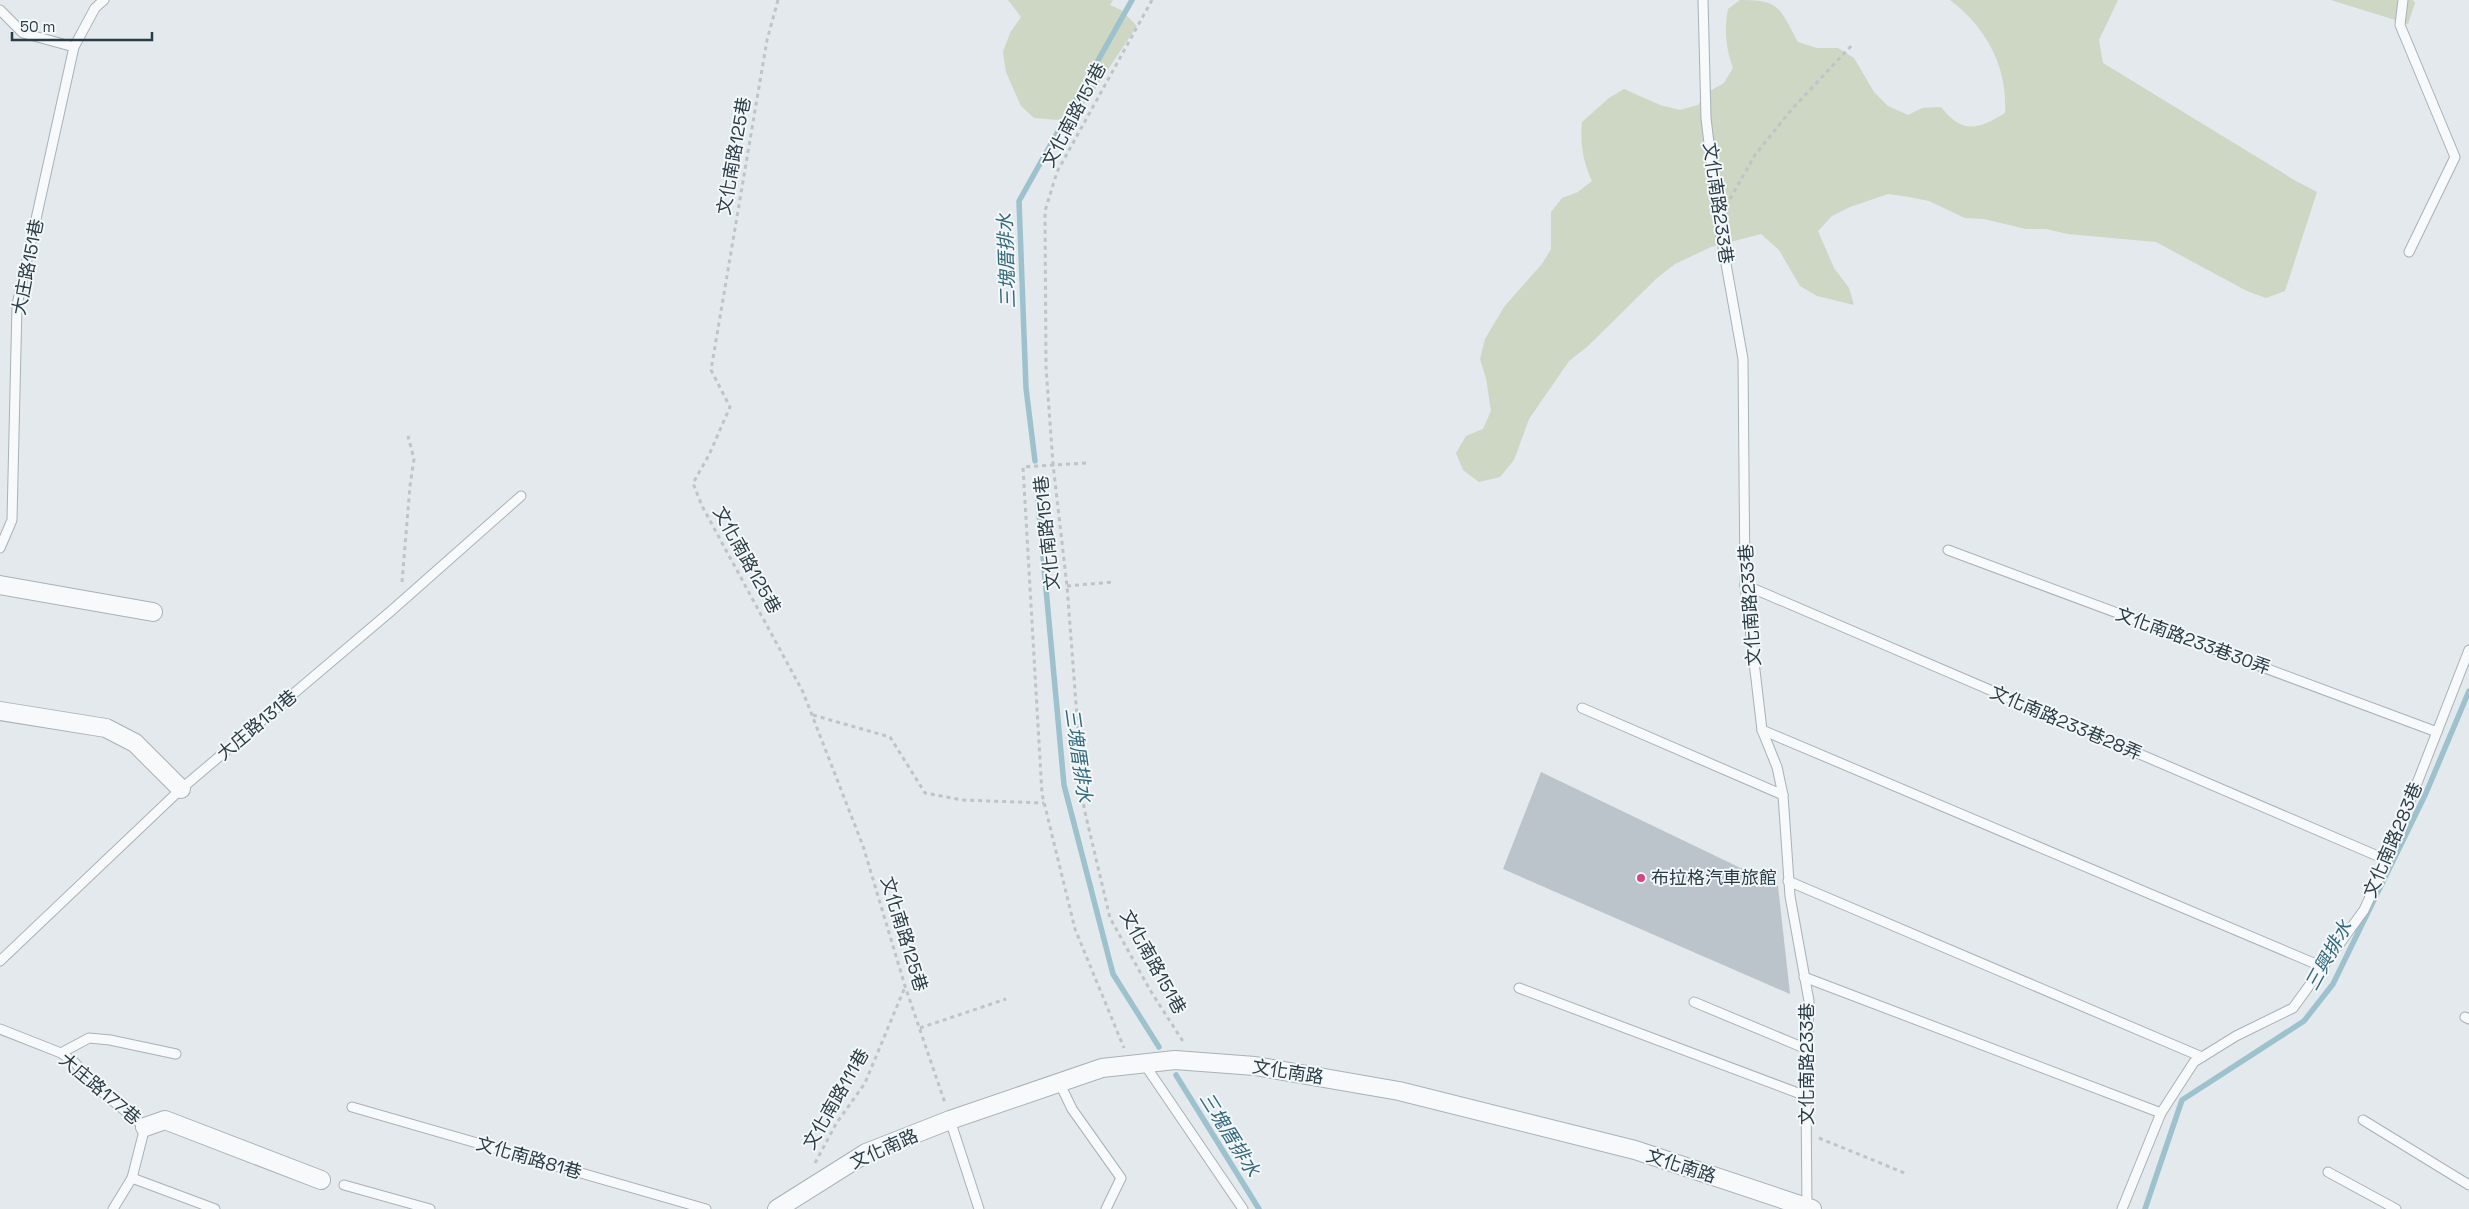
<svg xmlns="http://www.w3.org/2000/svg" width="2469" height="1209" font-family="'Space Grotesk','Noto Sans TC',sans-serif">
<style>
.green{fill:#ced6c4}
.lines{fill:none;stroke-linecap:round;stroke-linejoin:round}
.stream{stroke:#9dc2cd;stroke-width:5.5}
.building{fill:#bac4ca}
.service-casing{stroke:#a8b2b7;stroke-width:11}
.minor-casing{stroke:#a8b2b7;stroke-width:20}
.path{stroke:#bec4c7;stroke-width:3;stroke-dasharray:4 4;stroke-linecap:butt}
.service{stroke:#f7f9fa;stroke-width:9}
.minor{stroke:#f7f9fa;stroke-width:18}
.poi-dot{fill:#d44585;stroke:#f3f7f9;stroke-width:2}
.labels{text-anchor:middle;stroke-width:4;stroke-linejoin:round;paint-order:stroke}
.street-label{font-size:18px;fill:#2a3c45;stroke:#f3f7f9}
.poi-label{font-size:18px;fill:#2a3c45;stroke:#f3f7f9;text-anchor:start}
.water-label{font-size:19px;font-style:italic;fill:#32687b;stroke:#f3f7f9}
</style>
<rect width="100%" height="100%" fill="#e3e9ec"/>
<g class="green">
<polygon points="1008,0 1113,0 1110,5 1121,10 1137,26 1089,98 1075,113 1058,120 1034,118 1021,106 1006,72 1003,52 1010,33 1021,17"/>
<path d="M1740,0C1781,0 1779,8 1798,42L1817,48H1838L1854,58L1874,92L1888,106L1908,115L1922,108L1941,107C1962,134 1978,130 2005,113C2008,67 1986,27 1950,0H2118L2099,40L2103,63L2296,181L2317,192L2285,291L2266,298L2247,291L2156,242L2068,234L2046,229H2026L1984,219L1965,218L1929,201L1909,197L1888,194L1850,207L1832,216L1818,231L1834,268L1849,288L1854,305L1817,296L1800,286L1779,250L1761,234L1711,247L1675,264L1657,278L1587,347L1569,361L1529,419L1514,460L1500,477L1479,482L1463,470L1456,453L1466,436L1483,429L1491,411L1486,378L1480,359L1485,339L1504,307L1542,264L1551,249V212L1562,198L1578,192L1592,181C1583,161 1580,144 1582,122L1609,98L1624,89L1660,105L1680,110L1698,105L1708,92L1724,83L1733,68C1726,48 1724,31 1728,9Z"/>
<polygon points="2331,0 2413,0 2415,3 2408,24"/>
</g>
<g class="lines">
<g class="stream">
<polyline points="1035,461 1026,388 1019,201 1132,0"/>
<polyline points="1036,480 1064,785 1113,974 1159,1047"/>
<polyline points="1176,1075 1259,1209"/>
<polyline points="2145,1209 2182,1100 2304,1021 2333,984 2426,793 2469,691"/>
</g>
</g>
<polygon class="building" points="1541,772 1778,886 1790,994 1503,869"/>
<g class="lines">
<g class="service-casing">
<g id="service">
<polyline points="1703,0 1706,118 1718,219 1743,359 1745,585 1762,730 1777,767 1783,795 1790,896 1809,1001 1806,1096 1807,1209"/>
<polyline points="2403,0 2400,25 2455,157 2409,252"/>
<polyline points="0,10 23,33 74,47"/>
<polyline points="0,548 12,520 17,305 74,47 95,8 104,0"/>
<polyline points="1948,550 2437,732"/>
<polyline points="1745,585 2387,860"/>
<polyline points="1582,708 1783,795"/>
<polyline points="1762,730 2323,967"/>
<polyline points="1788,881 2202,1057"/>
<polyline points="0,961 181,789 391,611 521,496"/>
<polyline points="1804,977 2161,1113"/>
<polyline points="1519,988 1806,1096"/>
<polyline points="1694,1002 1809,1050"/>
<polyline points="2465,1017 2469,1019"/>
<polyline points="0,1029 61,1053 75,1063 102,1092 145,1127 132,1178 113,1209"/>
<polyline points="61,1053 89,1038 110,1040 176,1054"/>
<polyline points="1145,1065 1243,1209"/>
<polyline points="1059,1082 1072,1109 1121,1178 1106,1209"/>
<polyline points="352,1107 706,1209"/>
<polyline points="950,1120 979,1209"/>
<polyline points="2363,1120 2469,1185"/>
<polyline points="2328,1172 2396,1209"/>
<polyline points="132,1178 215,1209"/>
<polyline points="344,1185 430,1209"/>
<polyline points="2122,1209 2161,1113 2194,1062 2236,1036 2293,1008 2364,910 2387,860 2469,650"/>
</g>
</g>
<g class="minor-casing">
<g id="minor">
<polyline points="0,585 153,612"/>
<polyline points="0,711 106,728 135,743 181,789"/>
<polyline points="145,1127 165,1120 321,1180"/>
<polyline points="777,1209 866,1153 950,1120 1102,1068 1175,1060 1255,1066 1399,1091 1635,1150 1812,1209"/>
</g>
</g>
<g class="path">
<polyline points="778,0 767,40 711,370 730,407 709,455 693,483 702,506 803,692 863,846 905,986 945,1103"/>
<polyline points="1152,0 1057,172 1045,211 1046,367 1053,464 1067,586 1084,808 1110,918 1150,990 1184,1043"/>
<polyline points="1730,199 1755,155 1792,109 1852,45"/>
<polyline points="1086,463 1023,467 1042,794 1075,929 1124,1048"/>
<polyline points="402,582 410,486 414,459 408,436"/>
<polyline points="1067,586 1113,582"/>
<polyline points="813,715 890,737 925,793 962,800 1044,803"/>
<polyline points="920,1028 1006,999"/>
<polyline points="1819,1138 1907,1174"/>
<polyline points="815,1163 836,1124 865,1083 905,987"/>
</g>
<use href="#service" class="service"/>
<use href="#minor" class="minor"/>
</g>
<circle class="poi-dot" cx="1641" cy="878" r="5"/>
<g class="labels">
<g class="street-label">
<text transform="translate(1074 115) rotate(-62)" y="6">文化南路151巷</text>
<text transform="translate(734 156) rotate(-80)" y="6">文化南路125巷</text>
<text transform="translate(1718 203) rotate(82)" y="6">文化南路233巷</text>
<text transform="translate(28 267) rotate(-79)" y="6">大庄路151巷</text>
<text transform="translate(1047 533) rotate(-96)" y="6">文化南路151巷</text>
<text transform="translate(747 560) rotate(61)" y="6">文化南路125巷</text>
<text transform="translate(1750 605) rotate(-94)" y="6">文化南路233巷</text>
<text transform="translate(2193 641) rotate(20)" y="6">文化南路233巷30弄</text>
<text transform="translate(2066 723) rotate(23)" y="6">文化南路233巷28弄</text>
<text transform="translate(257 725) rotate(-40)" y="6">大庄路131巷</text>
<text transform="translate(2393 840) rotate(-67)" y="6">文化南路283巷</text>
<text transform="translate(904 934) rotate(73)" y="6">文化南路125巷</text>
<text transform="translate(1153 962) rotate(61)" y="6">文化南路151巷</text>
<text transform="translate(1807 1064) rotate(-90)" y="6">文化南路233巷</text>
<text transform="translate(1288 1072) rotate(9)" y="6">文化南路</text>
<text transform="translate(100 1089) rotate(40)" y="6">大庄路177巷</text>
<text transform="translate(836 1099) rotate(-60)" y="6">文化南路111巷</text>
<text transform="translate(884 1149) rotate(-24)" y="6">文化南路</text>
<text transform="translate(529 1158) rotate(16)" y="6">文化南路81巷</text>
<text transform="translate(1681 1166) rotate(18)" y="6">文化南路</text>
</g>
<g class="poi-label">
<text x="1651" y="884">布拉格汽車旅館</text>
</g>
<g class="water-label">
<text transform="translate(1006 261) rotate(-92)" y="7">三塊厝排水</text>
<text transform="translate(1079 755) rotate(82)" y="7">三塊厝排水</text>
<text transform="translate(2328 955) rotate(-61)" y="7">三興排水</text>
<text transform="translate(1230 1134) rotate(58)" y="7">三塊厝排水</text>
</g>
</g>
<path d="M12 32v8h140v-8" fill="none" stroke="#2a3c45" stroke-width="2.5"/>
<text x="20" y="32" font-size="15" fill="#2a3c45" stroke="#f3f7f9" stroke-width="4" paint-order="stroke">50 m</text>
</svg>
